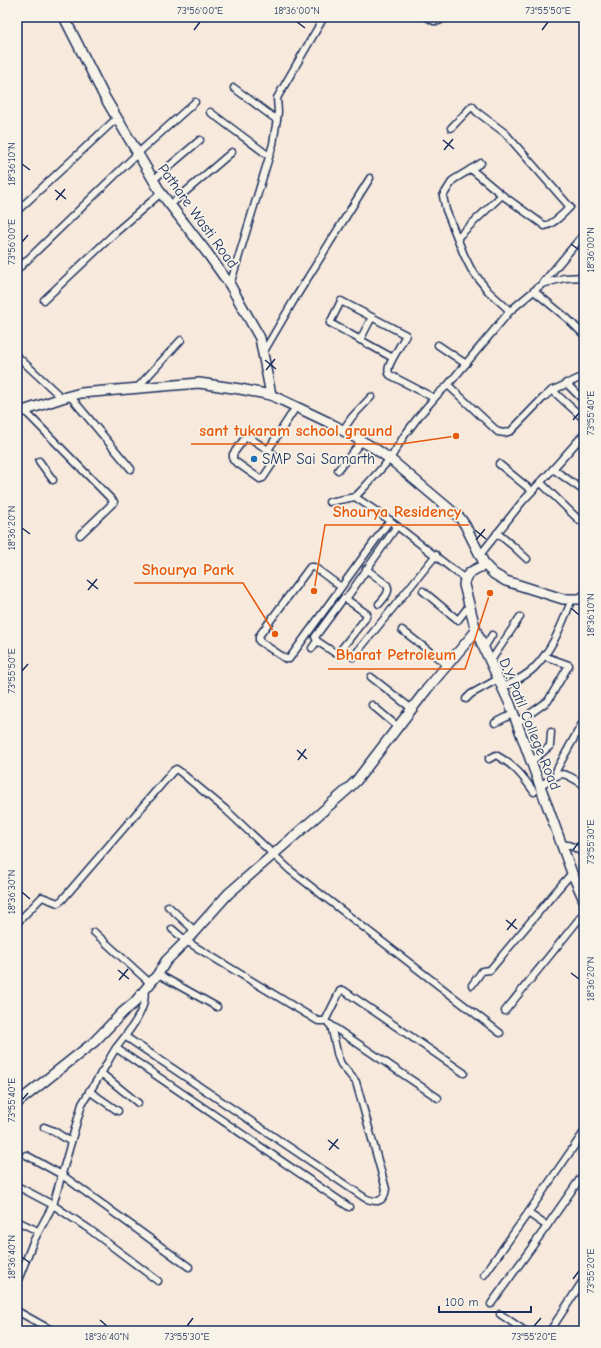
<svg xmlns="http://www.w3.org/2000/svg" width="601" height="1348" font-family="'Comic Neue',sans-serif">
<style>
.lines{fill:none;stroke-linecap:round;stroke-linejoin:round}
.street-casing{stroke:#1b2f5e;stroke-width:9}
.secondary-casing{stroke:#1b2f5e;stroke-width:12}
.street{stroke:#f7f3e8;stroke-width:6}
.secondary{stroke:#f7f3e8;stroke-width:9}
.ticks{fill:none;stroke:#1b2f5e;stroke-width:1.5}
.poi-dot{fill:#1f6fb2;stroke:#f7f3e8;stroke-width:1.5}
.labels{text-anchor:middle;stroke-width:3.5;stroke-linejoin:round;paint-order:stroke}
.street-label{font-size:15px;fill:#1b2f5e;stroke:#f7f3e8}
.poi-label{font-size:15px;fill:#1b2f5e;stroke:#f7f3e8;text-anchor:start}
.leader{fill:none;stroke:#e8590c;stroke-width:1.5}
.callout-dot{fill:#e8590c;stroke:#f7f3e8;stroke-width:1.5}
.callout-label{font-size:16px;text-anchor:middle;font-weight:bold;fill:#e8590c;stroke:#f7f3e8;stroke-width:3.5;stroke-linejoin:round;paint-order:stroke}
.neatline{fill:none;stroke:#1b2f5e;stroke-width:1.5}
.ticks-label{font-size:10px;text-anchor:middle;fill:#1b2f5e}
</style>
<rect width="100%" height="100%" fill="#f7e9dc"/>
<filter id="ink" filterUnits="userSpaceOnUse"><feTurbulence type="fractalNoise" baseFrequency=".025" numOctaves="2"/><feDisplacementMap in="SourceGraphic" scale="8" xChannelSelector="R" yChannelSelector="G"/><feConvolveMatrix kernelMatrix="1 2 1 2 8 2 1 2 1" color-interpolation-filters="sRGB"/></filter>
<g filter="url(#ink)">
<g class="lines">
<g class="street-casing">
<g id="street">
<polyline points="427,17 434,21 439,21 445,17"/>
<polyline points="234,88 277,120"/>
<polyline points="210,112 269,156"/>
<path d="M451,128L472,106L477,112L505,133L570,207C563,214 555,223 545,226L502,195L471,169"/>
<polyline points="481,163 453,180 443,196 446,210 464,255 471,269 488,291 510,311"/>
<polyline points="153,180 200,140"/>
<polyline points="170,205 232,152"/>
<polyline points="17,211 117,118"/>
<polyline points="458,237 502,195"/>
<polyline points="20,267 137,154 195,102"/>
<polyline points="542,284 564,278 584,277"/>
<polyline points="230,285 273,144 278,112 277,98 324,17"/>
<polyline points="534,291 568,319 584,335"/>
<polyline points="44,300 116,232 161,193"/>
<polyline points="360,340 372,317"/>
<polyline points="438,345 466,364"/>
<polyline points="263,353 294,300 370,178"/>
<polyline points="17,356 62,398"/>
<path d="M393,358L406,335L341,301L330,323L393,358C390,364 386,370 390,375L434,398"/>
<polyline points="566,383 584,401"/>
<polyline points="448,385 498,432 505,433 511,431 542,399 551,391 584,376"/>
<polyline points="137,388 181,340"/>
<polyline points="552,390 584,419"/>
<polyline points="70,396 131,469"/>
<polyline points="24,410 114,502 80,535"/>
<polyline points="343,430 352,417 371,397"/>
<polyline points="268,450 250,438 245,438 233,454 233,460 260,479 263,478 277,457 268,450 296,407"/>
<polyline points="39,461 53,480"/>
<polyline points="499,464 532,491"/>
<polyline points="553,469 584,491"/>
<polyline points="338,470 362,441"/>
<polyline points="540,482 580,521"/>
<polyline points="355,497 388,519 465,579"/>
<polyline points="329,502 355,497 362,490 390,459 404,436 419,416 438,394 448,385 510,311 542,284 584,234"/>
<polyline points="497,533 513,546 527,559"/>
<polyline points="480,555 522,502 553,469 584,434"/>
<path d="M366,569L387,585C391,592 384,598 379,604"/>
<polyline points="341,587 314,567 310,567 259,636 259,641 286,659 289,659 390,520"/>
<polyline points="423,591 458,620 469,606"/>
<polyline points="346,599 397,526"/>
<polyline points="402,630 447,665"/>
<polyline points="312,648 317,641 335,653 339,652 365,619 367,614 346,599 343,599 315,637 317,641"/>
<polyline points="484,648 492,635"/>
<polyline points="353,657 436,555"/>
<polyline points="490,662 520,617"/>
<polyline points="371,677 412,709"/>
<path d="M502,688C513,682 525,677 534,668C553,649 562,624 572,599"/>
<polyline points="466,699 471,694 498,679"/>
<polyline points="372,705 398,727"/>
<polyline points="495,723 513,714"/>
<polyline points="517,723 548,701 569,665 544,656"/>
<path d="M489,759L496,755C514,765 522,775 534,792"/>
<polyline points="531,762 550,746 551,732"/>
<polyline points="558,775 556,772 557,769 584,720"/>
<path d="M540,786C563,771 560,770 584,785"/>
<path d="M562,844C572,845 576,848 584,854"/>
<polyline points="168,906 195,931"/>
<polyline points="17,923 42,897 58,903 62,900 173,771 176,769 179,771 225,809 291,871 500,1033"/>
<polyline points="172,929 186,941 318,1021 325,1021 340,991 343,990 346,992 464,1073"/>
<polyline points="94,932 150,983"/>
<polyline points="158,974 217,1007"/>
<polyline points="472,985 482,971 490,970 557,890 572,873"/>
<polyline points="505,1011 584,913"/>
<polyline points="329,1024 438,1098"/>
<path d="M126,1037L365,1198C376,1203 384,1203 386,1189L356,1082L341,1064L338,1057L331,1025"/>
<polyline points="116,1048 349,1207"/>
<polyline points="101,1073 138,1103"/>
<polyline points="89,1091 118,1111"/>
<polyline points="44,1127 54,1131 71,1142"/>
<polyline points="584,1132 528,1213 547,1226 584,1173"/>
<polyline points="26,1155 62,1175 189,1267"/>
<polyline points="17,1186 53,1205 89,1229 158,1281"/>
<polyline points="17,1221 38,1231"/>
<polyline points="484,1275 528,1213"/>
<path d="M17,1283L33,1242L53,1205L82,1104C88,1094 94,1085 100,1075C106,1066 110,1057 116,1048C126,1035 149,1008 144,991"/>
<polyline points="491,1304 547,1226"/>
<polyline points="17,1311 53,1331"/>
<polyline points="500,1314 525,1331"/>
<polyline points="550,1331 584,1279"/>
</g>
</g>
<g class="secondary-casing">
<g id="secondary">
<polyline points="64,17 104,96 161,193 208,254 230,285 260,338 271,395"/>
<polyline points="17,413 62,398 81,393 199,383 240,389 271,395 328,422 374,448 390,459 460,518 465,525 485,565 494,574 506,581 563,599 580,599 584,596"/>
<path d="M485,565C474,570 465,572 464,585L476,631L510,704L572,873L584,900"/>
<polyline points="17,1103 94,1042 123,1012 134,1003 158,974 166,961 186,941 228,894 348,789 357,780 427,689 476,631"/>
</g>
</g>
<use href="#street" class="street"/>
<use href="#secondary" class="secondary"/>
</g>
</g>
<path class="ticks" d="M297,22L305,28M194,30L200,22M542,30L548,22M443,140L454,149M444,150L453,139M22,164L30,170M55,190L66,199M56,200L65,189M22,242L28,235M571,244L579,250M265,360L276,369M266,370L275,359M573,420L579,413M22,528L30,534M475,530L486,539M476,540L485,529M87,580L98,589M88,590L97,579M571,608L579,615M22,671L28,664M297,750L307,759M298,760L306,749M573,850L579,842M22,892L30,899M506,920L517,929M507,930L516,919M118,970L129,979M571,973L579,979M119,980L128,969M22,1100L28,1093M328,1140L339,1149M329,1150L338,1139M22,1257L30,1263M573,1279L579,1271M100,1320L107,1326M187,1326L193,1318M534,1326L541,1318"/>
<circle class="poi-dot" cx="254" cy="459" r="4"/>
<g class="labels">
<g class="street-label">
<text transform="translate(198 216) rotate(54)" y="5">Pathare Wasti Road</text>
<text transform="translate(530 724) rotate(68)" y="5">D.Y. Patil College Road</text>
</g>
<g class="poi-label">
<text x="262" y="464">SMP Sai Samarth</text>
</g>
</g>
<path class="leader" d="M456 436L401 444H191M314 591L325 525H469M275 634L243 583H134M490 593L465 669H328"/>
<g class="callout-dot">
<circle cx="456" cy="436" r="4"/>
<circle cx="314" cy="591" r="4"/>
<circle cx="275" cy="634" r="4"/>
<circle cx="490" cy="593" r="4"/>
</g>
<g class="callout-label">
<text x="296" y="436">sant tukaram school graund</text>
<text x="397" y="517">Shourya Residency</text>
<text x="188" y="575">Shourya Park</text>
<text x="396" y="660">Bharat Petroleum</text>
</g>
<rect width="601" height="1348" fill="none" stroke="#f7f3e8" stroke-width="44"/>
<path d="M439 1306v6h92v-6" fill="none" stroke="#1b2f5e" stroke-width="2"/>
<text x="445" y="1306" font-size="12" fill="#1b2f5e" stroke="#f7f3e8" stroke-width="3" paint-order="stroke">100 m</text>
<rect x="22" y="22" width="557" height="1304" class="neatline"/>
<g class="ticks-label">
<text x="200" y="14">73°56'00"E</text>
<text x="297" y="14">18°36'00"N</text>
<text x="548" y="14">73°55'50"E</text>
<text transform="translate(11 164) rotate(-90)" y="4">18°36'10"N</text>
<text transform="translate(11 242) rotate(-90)" y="4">73°56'00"E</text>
<text transform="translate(590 250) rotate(-90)" y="4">18°36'00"N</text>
<text transform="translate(590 413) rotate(-90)" y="4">73°55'40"E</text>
<text transform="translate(11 528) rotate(-90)" y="4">18°36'20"N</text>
<text transform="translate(590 615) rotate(-90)" y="4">18°36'10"N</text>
<text transform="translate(11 671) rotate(-90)" y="4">73°55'50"E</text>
<text transform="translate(590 842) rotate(-90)" y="4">73°55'30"E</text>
<text transform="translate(11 892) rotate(-90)" y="4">18°36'30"N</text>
<text transform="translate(590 979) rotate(-90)" y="4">18°36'20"N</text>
<text transform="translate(11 1100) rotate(-90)" y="4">73°55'40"E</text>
<text transform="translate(11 1257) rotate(-90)" y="4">18°36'40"N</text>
<text transform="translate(590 1271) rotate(-90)" y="4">73°55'20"E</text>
<text x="107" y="1340">18°36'40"N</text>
<text x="187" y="1340">73°55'30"E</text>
<text x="534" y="1340">73°55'20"E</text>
</g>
</svg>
